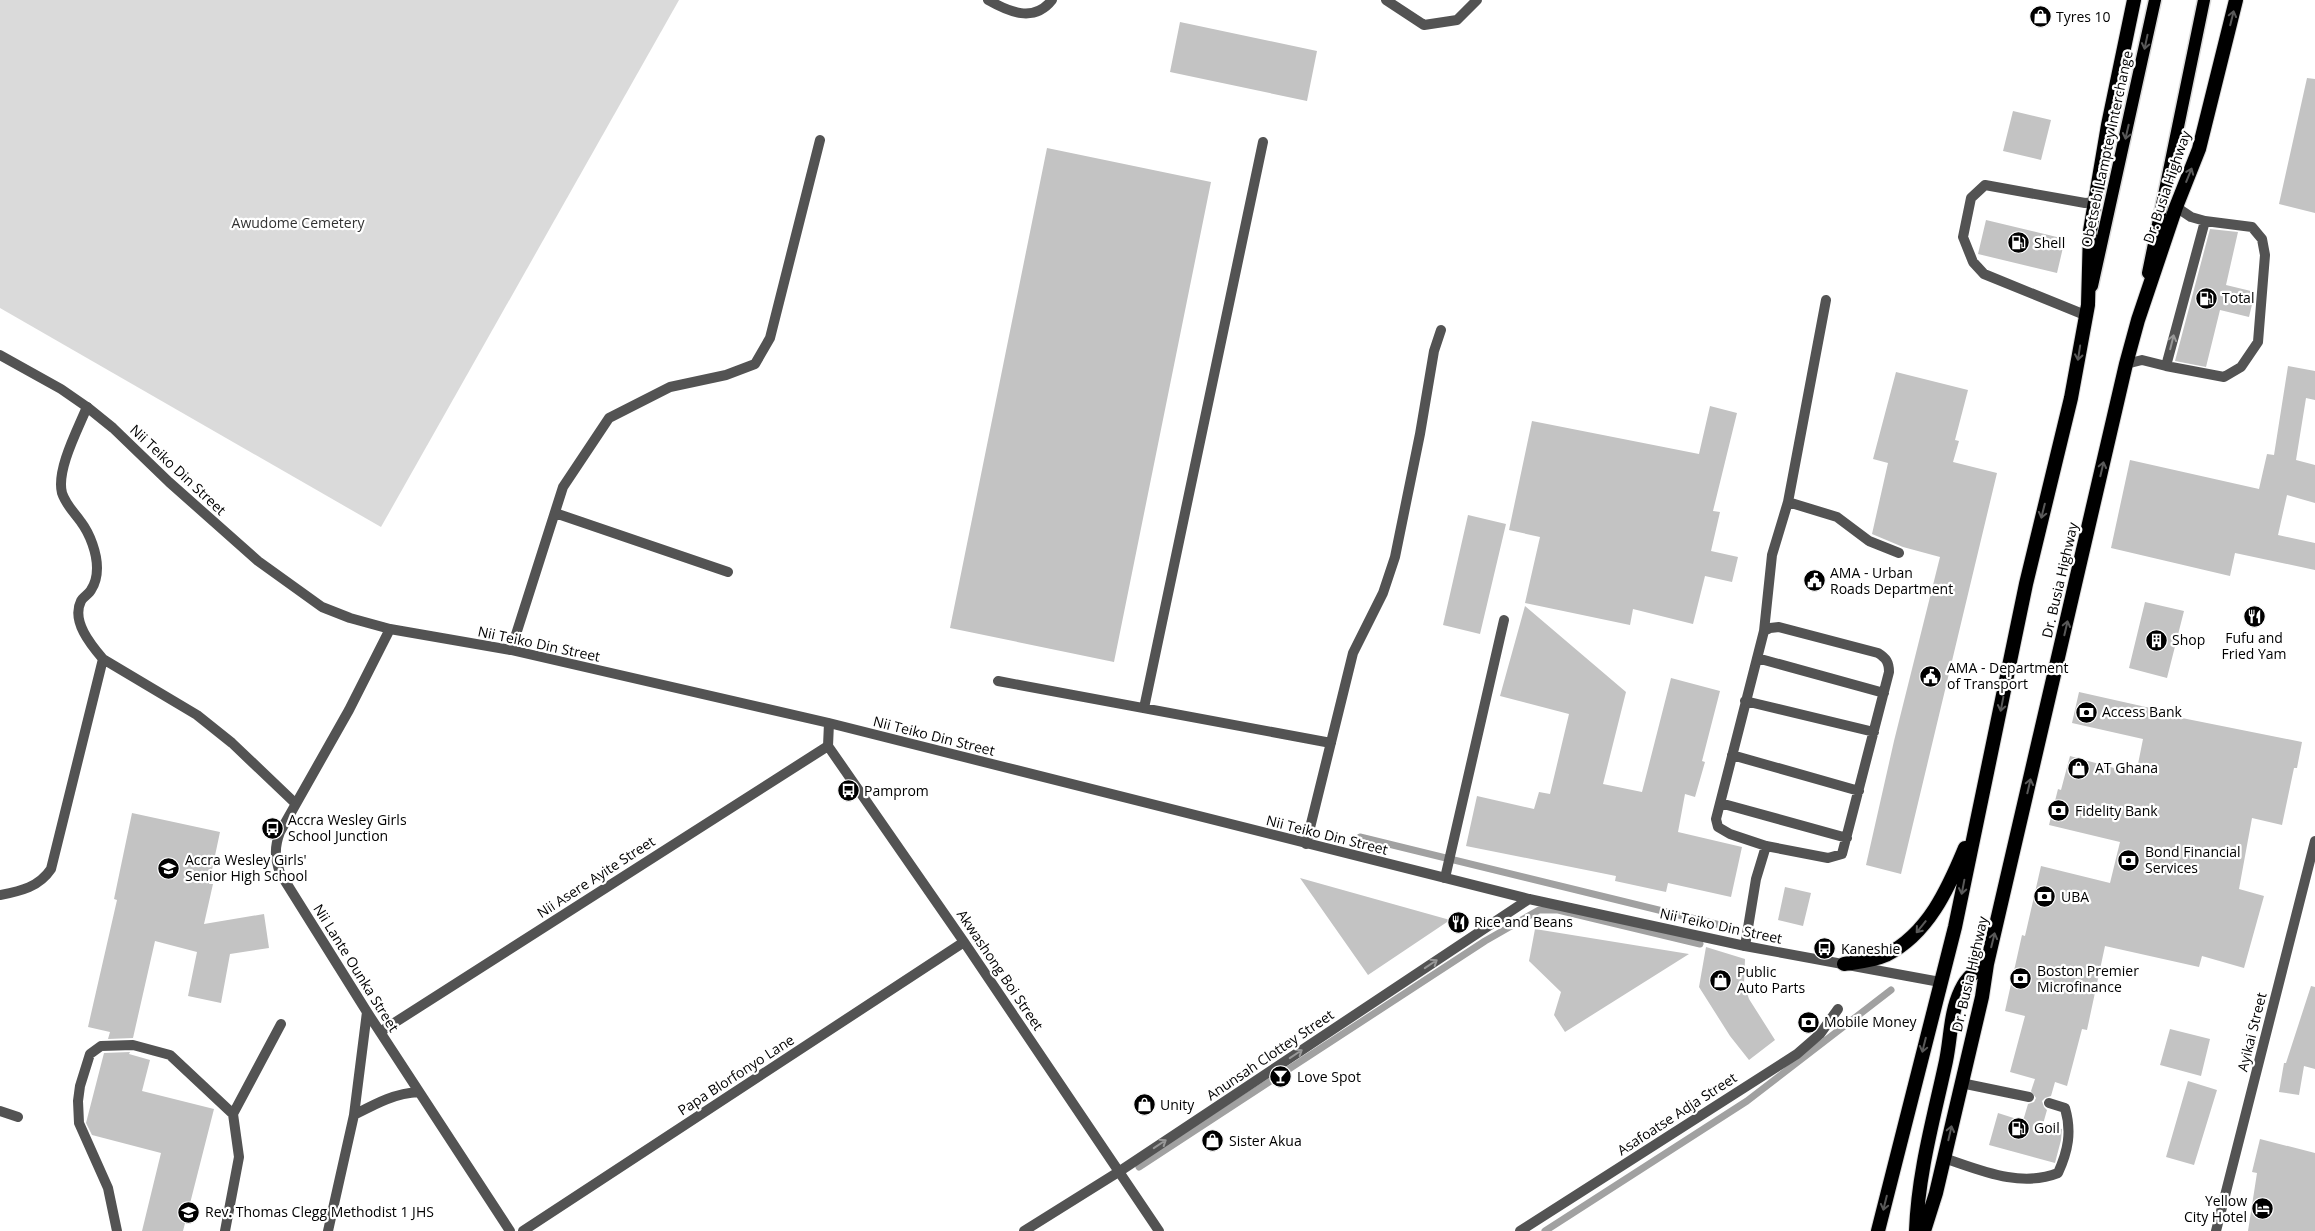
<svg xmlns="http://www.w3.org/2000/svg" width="2315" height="1231" viewBox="0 0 2315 1231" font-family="'Open Sans',sans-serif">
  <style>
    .green { fill: #dadada }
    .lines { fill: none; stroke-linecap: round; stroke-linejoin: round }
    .stream { stroke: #a1a1a1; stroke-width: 7 }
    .building { fill: #c3c3c3 }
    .primary-casing { stroke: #dbdbdb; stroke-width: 15 }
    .trunk-casing { stroke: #dbdbdb; stroke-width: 16 }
    .service { stroke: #535353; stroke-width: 10 }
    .minor { stroke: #535353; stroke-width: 10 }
    .primary { stroke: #000; stroke-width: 12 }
    .trunk { stroke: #000; stroke-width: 14 }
    .oneway { stroke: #595959 }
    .oneway2 { stroke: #989898 }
    .labels { text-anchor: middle; stroke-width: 4.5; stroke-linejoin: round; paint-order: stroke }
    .poi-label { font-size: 14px; fill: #000; stroke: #fff; text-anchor: start }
    .street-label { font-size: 14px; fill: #000; stroke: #fff }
    .park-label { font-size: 14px; fill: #313131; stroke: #fff }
  </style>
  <rect width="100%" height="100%" fill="#fff"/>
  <!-- green -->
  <path class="green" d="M 0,0 L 679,0 L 381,527 L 0,308 Z"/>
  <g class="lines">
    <!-- stream -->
    <path class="stream" d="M 1360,837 L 1720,925
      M 1139,1167 L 1485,941 L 1539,910 L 1558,910 L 1700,944
      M 1545,1231 L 1747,1101 L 1891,990"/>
  </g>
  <!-- building -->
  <path class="building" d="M 1180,22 L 1317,51 L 1307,101 L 1170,72 Z
    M 2307,78 L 2315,79 L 2315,213 L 2279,204 Z
    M 2013,111 L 2051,120 L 2041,160 L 2003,151 Z
    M 1047,148 L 1211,182 L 1114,662 L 950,628 Z
    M 1986,220 L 2065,239 L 2057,273 L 1978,254 Z
    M 2210,229 L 2238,232 L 2226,285 L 2255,292 L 2249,317 L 2220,310 L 2206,367 L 2175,361 Z
    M 2288,366 L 2315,371 L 2315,400 L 2306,398 L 2296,460 L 2315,465 L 2315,503 L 2287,495 L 2278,535 L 2315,543 L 2315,570 L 2235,553 L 2230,576 L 2111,548 L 2130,460 L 2259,489 L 2267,454 L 2274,455 Z
    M 1896,372 L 1968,390 L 1955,440 L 1959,441 L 1953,462 L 1997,473 L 1901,874 L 1866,865 L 1894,741 L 1940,557 L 1903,547 L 1872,534 L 1888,463 L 1873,459 Z
    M 1710,406 L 1737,413 L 1713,511 L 1720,512 L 1711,551 L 1738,557 L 1732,582 L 1705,576 L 1693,624 L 1633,609 L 1630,625 L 1525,603 L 1540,537 L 1509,530 L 1532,421 L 1699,454 Z
    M 1468,515 L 1506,524 L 1480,634 L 1443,625 Z
    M 2145,602 L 2184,611 L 2167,678 L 2129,668 Z
    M 1525,606 L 1626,692 L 1603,784 L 1642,792 L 1671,678 L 1720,691 L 1702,761 L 1705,762 L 1695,797 L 1685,794 L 1678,832 L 1742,847 L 1731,897 L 1668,883 L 1666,892 L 1615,881 L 1616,876 L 1466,846 L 1477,796 L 1534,809 L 1539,792 L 1550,794 L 1569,714 L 1500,696 Z
    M 2079,692 L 2177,714 L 2177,717 L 2302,742 L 2297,768 L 2294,768 L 2282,825 L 2252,818 L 2239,889 L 2264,896 L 2244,968 L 2202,956 L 2199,967 L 2105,946 L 2087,1030 L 2082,1029 L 2067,1086 L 2055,1082 L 2051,1096 L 2045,1098 L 2042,1101 L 2044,1107 L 2047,1110 L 2043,1124 L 2062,1129 L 2061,1140 L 2055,1163 L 1989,1145 L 1998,1113 L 2023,1121 L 2028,1104 L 2034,1102 L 2036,1098 L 2031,1091 L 2035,1079 L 2010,1072 L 2025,1016 L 2005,1011 L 2022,935 L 2025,936 L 2041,866 L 2110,883 L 2120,842 L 2049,825 L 2058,789 L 2061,790 L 2070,756 L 2136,774 L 2143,739 L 2072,723 Z
    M 132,813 L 220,832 L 209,884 L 213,884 L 204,924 L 264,914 L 269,948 L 230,954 L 221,1003 L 188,996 L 197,952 L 155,941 L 133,1038 L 108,1039 L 110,1032 L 88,1027 L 117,900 L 114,899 Z
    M 1300,878 L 1450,920 L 1368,975 Z
    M 1785,887 L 1811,893 L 1803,926 L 1778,920 Z
    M 1535,929 L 1689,954 L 1565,1032 L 1554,1015 L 1561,992 L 1529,961 Z
    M 1706,947 L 1745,959 L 1744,984 L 1749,999 L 1775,1040 L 1749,1060 L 1730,1036 L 1699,987 Z
    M 2311,986 L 2315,987 L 2315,1069 L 2304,1066 L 2299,1095 L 2279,1092 L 2284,1063 L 2286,1063 Z
    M 2170,1029 L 2210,1039 L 2201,1076 L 2160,1065 Z
    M 130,1052 L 129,1054 L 150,1060 L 142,1091 L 214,1109 L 183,1231 L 142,1231 L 161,1153 L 92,1135 L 86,1123 L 104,1053 Z
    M 2188,1081 L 2217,1090 L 2194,1165 L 2166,1157 Z
    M 2260,1139 L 2315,1153 L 2315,1231 L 2248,1231 L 2257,1173 L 2252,1172 Z"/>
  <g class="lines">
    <defs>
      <path id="primary" d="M 2148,273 L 2204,0
        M 2092,286 L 2155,0"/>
      <path id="trunk" d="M 1844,964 C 1858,962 1873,961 1886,955 C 1928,934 1948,889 1965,848
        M 1878,1231 L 1955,927 L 2026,584 L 2071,398 L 2088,305 L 2090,231 L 2108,125 L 2134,0
        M 1916,1231 C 1918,1173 1934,1117 1946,1061 C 1951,1037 1950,1013 1961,990 C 1967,977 1975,971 1987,964
        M 1924,1231 L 1936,1193 L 1982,997 L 1987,964 L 2126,364 L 2138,320 L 2176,207 L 2199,149 L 2236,0"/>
    </defs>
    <!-- primary casing -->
    <use href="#primary" class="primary-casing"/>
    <!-- trunk casing -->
    <use href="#trunk" class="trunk-casing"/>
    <!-- service -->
    <path class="service" d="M 988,0 C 1009,12 1034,23 1052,0
      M 1386,0 L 1424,25 L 1457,20 L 1477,0
      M 2085,315 L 1984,274 L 1973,262 L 1963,237 L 1971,198 L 1985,185 L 2085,203 L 2096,202
      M 2126,364 L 2142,360 L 2166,366 L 2205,221 L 2191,217 L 2176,207
      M 2166,366 L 2224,377 L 2241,367 L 2258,342 L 2265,255 L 2262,239 L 2252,227 L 2205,221
      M 87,407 C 78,429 56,470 62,493 C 66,505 74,512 81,522 C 90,534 97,553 97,568 C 97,575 95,584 91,590 C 89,594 83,597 81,601 C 71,621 91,645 103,659 L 197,715 L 232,743 L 295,803
      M 1788,502 L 1837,517 L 1869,541 L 1899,553
      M 555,513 L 728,572
      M 1764,631 L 1770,628 L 1779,627 L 1878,653 C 1886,658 1889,662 1889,672 L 1842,854 L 1828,858 L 1766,846 L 1730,834 L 1718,827 L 1716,819 L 1764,631 L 1772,555 L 1788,502 L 1826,300
      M 511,650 L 563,487 L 609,418 L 670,387 L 726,375 L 755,364 L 770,338 L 820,140
      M 1757,658 L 1884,693
      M 998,681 L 1331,743
      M 1745,701 L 1874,732
      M 1144,708 L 1263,142
      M 1732,755 L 1859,791
      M 1720,803 L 1847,838
      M 1306,844 L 1353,653 L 1383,593 L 1395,557 L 1420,434 L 1434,351 L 1441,330
      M 1445,878 L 1504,620
      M 0,895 C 21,891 39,887 51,869 L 103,659
      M 1745,946 L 1756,879 L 1766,846
      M 1961,1083 L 2029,1097
      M 0,1111 L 18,1117
      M 1944,1158 C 1980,1170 2020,1188 2058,1173 C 2068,1151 2072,1132 2065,1108 L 2049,1103
      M 117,1231 L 108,1188 L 79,1123 L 78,1101 L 80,1086 L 90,1054 L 101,1046 L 133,1045 L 170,1055 L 233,1114
      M 225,1231 L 239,1157 L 233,1114 L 281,1024"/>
    <!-- minor -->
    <path class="minor" d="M 0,355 L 61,389 L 87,407 L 113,428 L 169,482 L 258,561 L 322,607 L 350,618 L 390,629 L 511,650 L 829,723 L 1529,899 L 1745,946 L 1940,982
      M 390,629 L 349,710 L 280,832 C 274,848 275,858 280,873 L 367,1012 L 510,1231
      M 829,723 L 828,746 L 964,942 L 1159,1231
      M 380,1032 L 828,746
      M 354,1115 C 375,1104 395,1093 419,1092
      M 328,1231 L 354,1115 L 367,1012
      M 523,1231 L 964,942
      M 1024,1231 L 1120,1171 L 1529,899
      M 1520,1231 L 1797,1054 L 1820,1034 L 1838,1009
      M 2216,1231 L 2315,841"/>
    <!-- primary -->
    <use href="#primary" class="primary"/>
    <!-- trunk -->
    <use href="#trunk" class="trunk"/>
  </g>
  <!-- one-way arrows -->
  <defs><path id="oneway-shaft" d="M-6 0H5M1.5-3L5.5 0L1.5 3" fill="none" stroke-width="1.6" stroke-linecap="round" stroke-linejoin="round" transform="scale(1.25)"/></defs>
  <g class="oneway">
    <use href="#oneway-shaft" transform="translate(2232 18) rotate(-76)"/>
    <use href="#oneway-shaft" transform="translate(2146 42) rotate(102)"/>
    <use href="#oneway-shaft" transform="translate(2127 132) rotate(103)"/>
    <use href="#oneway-shaft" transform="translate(2189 175) rotate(-68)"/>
    <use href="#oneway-shaft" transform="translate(2079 353) rotate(99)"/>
    <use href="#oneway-shaft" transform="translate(2102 469) rotate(-77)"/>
    <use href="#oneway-shaft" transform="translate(2043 511) rotate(104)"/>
    <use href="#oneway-shaft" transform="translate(2066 628) rotate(-77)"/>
    <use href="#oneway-shaft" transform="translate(2002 704) rotate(101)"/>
    <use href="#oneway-shaft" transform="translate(2029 786) rotate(-77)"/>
    <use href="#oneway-shaft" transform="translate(1963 887) rotate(101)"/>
    <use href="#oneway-shaft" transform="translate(1921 927) rotate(129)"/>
    <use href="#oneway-shaft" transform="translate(1993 940) rotate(-76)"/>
    <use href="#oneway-shaft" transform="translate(1924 1045) rotate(104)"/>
    <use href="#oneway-shaft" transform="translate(1950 1133) rotate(-77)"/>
    <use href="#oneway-shaft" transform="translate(1885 1203) rotate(104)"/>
  </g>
  <g class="oneway2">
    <use href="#oneway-shaft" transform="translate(2172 342) rotate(-76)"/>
    <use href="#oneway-shaft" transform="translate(1431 964) rotate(-34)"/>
    <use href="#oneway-shaft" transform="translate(1296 1054) rotate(-34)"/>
    <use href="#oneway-shaft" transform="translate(1160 1144) rotate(-34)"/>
  </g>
  <!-- icons -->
  <defs>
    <symbol id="shop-disc" viewBox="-11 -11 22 22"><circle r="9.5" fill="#000" stroke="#fff"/><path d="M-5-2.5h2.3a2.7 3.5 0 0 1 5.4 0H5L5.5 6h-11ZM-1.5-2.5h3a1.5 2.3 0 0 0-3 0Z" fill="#fff"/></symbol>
    <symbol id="fuel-disc" viewBox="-11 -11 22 22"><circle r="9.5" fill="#000" stroke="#fff"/><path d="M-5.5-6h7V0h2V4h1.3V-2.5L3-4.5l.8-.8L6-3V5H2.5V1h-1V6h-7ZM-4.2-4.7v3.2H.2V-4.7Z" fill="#fff"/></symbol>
    <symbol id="civic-disc" viewBox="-11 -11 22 22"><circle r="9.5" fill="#000" stroke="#fff"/><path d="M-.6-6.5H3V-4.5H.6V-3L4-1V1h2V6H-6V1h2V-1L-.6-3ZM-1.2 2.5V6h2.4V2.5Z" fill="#fff"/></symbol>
    <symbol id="restaurant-disc" viewBox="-11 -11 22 22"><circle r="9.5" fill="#000" stroke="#fff"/><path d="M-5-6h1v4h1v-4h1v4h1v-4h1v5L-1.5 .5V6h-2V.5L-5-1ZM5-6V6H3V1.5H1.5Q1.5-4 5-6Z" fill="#fff"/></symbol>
    <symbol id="building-disc" viewBox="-11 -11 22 22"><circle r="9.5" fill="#000" stroke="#fff"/><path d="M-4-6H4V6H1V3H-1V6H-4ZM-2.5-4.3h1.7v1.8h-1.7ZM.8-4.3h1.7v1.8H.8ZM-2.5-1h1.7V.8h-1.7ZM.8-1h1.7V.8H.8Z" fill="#fff"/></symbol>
    <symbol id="bank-disc" viewBox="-11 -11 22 22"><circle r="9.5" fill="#000" stroke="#fff"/><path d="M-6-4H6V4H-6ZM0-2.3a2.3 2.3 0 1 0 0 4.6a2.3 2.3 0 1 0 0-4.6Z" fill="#fff"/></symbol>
    <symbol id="bus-disc" viewBox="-11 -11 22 22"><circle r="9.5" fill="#000" stroke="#fff"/><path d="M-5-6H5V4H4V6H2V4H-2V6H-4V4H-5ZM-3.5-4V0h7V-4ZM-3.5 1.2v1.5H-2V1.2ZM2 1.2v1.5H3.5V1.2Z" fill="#fff"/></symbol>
    <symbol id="school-disc" viewBox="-11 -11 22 22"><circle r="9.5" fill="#000" stroke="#fff"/><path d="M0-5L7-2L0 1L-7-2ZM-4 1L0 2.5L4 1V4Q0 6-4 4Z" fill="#fff"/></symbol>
    <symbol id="bar-disc" viewBox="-11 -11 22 22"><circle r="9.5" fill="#000" stroke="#fff"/><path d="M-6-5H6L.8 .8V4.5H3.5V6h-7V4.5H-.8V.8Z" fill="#fff"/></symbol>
    <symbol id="hotel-disc" viewBox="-11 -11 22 22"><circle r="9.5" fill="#000" stroke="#fff"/><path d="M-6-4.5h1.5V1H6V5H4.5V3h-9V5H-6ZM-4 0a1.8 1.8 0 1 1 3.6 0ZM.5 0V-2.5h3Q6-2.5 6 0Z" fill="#fff"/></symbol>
  </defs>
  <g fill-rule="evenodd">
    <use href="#shop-disc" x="2028" y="4" width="25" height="25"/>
    <use href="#fuel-disc" x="2006" y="230" width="25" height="25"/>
    <use href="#fuel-disc" x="2194" y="286" width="25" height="25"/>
    <use href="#civic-disc" x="1802" y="568" width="25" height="25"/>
    <use href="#restaurant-disc" x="2242" y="604" width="25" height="25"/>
    <use href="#building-disc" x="2144" y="628" width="25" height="25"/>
    <use href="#civic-disc" x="1918" y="664" width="25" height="25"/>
    <use href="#bank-disc" x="2074" y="700" width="25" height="25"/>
    <use href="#shop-disc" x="2066" y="756" width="25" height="25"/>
    <use href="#bus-disc" x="836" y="778" width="25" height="25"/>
    <use href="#bank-disc" x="2046" y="798" width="25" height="25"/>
    <use href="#bus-disc" x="260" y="816" width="25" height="25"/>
    <use href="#bank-disc" x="2116" y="848" width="25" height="25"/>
    <use href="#school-disc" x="156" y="856" width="25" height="25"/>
    <use href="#bank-disc" x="2032" y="884" width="25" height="25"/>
    <use href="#restaurant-disc" x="1446" y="910" width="25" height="25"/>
    <use href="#bus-disc" x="1812" y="936" width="25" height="25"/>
    <use href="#bank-disc" x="2008" y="966" width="25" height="25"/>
    <use href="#shop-disc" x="1708" y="968" width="25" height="25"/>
    <use href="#bank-disc" x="1796" y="1010" width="25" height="25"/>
    <use href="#bar-disc" x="1268" y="1064" width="25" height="25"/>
    <use href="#shop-disc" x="1132" y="1092" width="25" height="25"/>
    <use href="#fuel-disc" x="2006" y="1116" width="25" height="25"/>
    <use href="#shop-disc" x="1200" y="1128" width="25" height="25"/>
    <use href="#hotel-disc" x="2250" y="1196" width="25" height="25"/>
    <use href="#school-disc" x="176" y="1200" width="25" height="25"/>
  </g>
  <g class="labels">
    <!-- poi labels -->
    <g class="poi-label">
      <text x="2056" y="22">Tyres 10</text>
      <text x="2034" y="248">Shell</text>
      <text x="2222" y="303">Total</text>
      <text x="1830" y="578">AMA - Urban<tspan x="1830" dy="16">Roads Department</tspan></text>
      <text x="2254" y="643" text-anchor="middle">Fufu and<tspan x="2254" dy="16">Fried Yam</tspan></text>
      <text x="2172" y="645">Shop</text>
      <text x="1947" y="673">AMA - Department<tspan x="1947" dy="16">of Transport</tspan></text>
      <text x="2102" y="717">Access Bank</text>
      <text x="2095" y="773">AT Ghana</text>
      <text x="864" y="796">Pamprom</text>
      <text x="2075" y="816">Fidelity Bank</text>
      <text x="288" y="825">Accra Wesley Girls<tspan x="288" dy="16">School Junction</tspan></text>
      <text x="2145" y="857">Bond Financial<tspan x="2145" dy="16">Services</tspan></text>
      <text x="185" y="865">Accra Wesley Girls'<tspan x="185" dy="16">Senior High School</tspan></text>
      <text x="2061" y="902">UBA</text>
      <text x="1474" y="927">Rice and Beans</text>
      <text x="1841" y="954">Kaneshie</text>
      <text x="2037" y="976">Boston Premier<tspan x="2037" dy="16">Microfinance</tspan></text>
      <text x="1737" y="977">Public<tspan x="1737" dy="16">Auto Parts</tspan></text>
      <text x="1824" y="1027">Mobile Money</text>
      <text x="1297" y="1082">Love Spot</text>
      <text x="1160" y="1110">Unity</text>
      <text x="2034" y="1133">Goil</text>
      <text x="1229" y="1146">Sister Akua</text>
      <text x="2247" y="1206" text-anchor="end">Yellow<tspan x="2247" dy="16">City Hotel</tspan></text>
      <text x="205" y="1217">Rev. Thomas Clegg Methodist 1 JHS</text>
    </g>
    <!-- street labels -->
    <g class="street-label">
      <text transform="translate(2107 149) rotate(-78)" y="5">Obetsebi Lamptey Interchange</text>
      <text transform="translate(2167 187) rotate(-71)" y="5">Dr. Busia Highway</text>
      <text transform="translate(178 470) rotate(43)" y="5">Nii Teiko Din Street</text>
      <text transform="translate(2060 580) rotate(-77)" y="5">Dr. Busia Highway</text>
      <text transform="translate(539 644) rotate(12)" y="5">Nii Teiko Din Street</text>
      <text transform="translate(934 736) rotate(14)" y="5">Nii Teiko Din Street</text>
      <text transform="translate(1327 835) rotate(14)" y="5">Nii Teiko Din Street</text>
      <text transform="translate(596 877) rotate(-33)" y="5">Nii Asere Ayite Street</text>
      <text transform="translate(1721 926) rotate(12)" y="5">Nii Teiko Din Street</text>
      <text transform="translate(356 968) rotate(58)" y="5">Nii Lante Ounka Street</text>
      <text transform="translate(1000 970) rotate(56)" y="5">Akwashong Boi Street</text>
      <text transform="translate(1970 974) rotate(-77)" y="5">Dr. Busia Highway</text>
      <text transform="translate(2252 1032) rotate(-76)" y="5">Ayikai Street</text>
      <text transform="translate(1270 1055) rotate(-34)" y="5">Anunsah Clottey Street</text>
      <text transform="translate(736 1075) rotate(-33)" y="5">Papa Blorfonyo Lane</text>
      <text transform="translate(1677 1114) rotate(-33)" y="5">Asafoatse Adja Street</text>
    </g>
    <!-- park labels -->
    <g class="park-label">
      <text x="298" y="228">Awudome Cemetery</text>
    </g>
  </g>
</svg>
